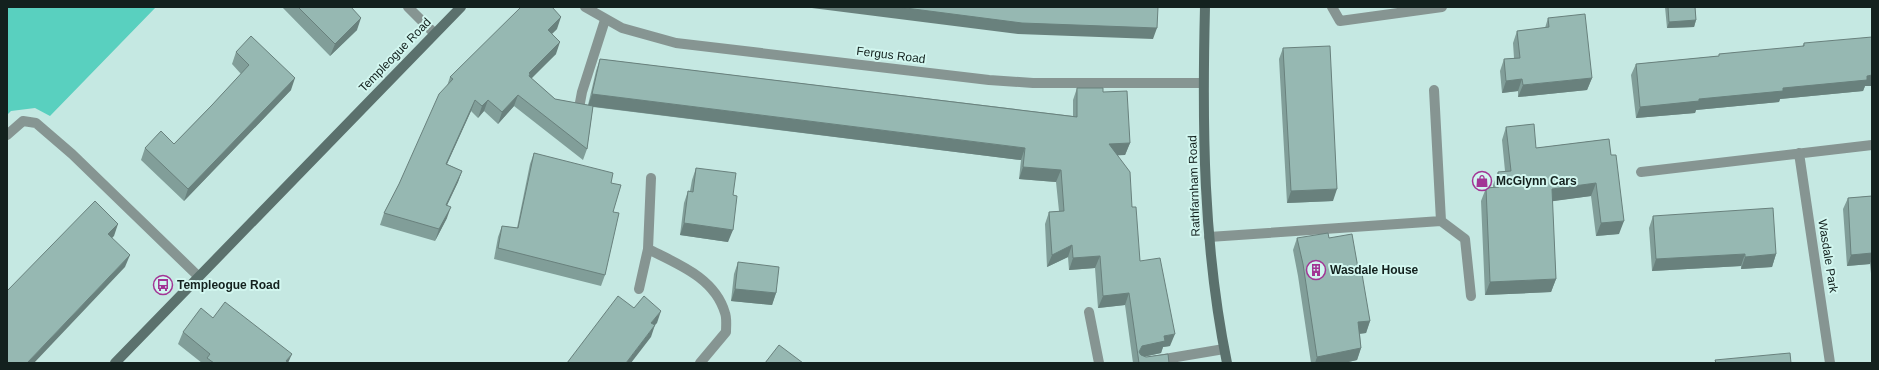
<svg xmlns="http://www.w3.org/2000/svg" width="1879" height="370" viewBox="0 0 1879 370" font-family="Arial,sans-serif">
  <style>
    .green { fill: #59d0bf }
    .lines { fill: none; stroke-linecap: round; stroke-linejoin: round }
    .lane { stroke: #869592; stroke-width: 10 }
    .street { stroke: #869592; stroke-width: 10 }
    .secondary { stroke: #5b716d; stroke-width: 10 }
    .wall { fill: #819e99 }
    .shaded-wall { fill: #69817d }
    .building { fill: #96b8b2; stroke: #69817d }
    .labels { text-anchor: middle; stroke-width: 4; stroke-linejoin: round; paint-order: stroke }
    .street-label { font-size: 12px; fill: #13211e; stroke: #d2f6ef }
    .poi-label { font-size: 12px; font-weight: bold; fill: #13211e; stroke: #d2f6ef; text-anchor: start }
  </style>
  <rect width="100%" height="100%" fill="#c5e8e2"/>
  <!-- green -->
  <path class="green" d="M 7,7 L 156,7 L 50,116 L 35,108 L 11,111 L 7,115 Z"/>
  <g class="lines">
    <!-- lane -->
    <path class="lane" d="M 1332,7 L 1340,21 L 1442,7
      M 579,108 L 582,92 L 605,20
      M 7,135 L 23,121 L 36,123 L 72,154 L 198,276
      M 1441,221 L 1465,239 L 1471,296
      M 1209,237 L 1441,221 L 1434,90
      M 1089,312 L 1099,363
      M 1141,363 L 1224,349"/>
    <!-- street -->
    <path class="street" d="M 408,7 L 434,33
      M 585,7 L 622,28 L 676,43 L 989,80 L 1033,83 L 1203,83
      M 1799,153 L 1830,363
      M 1641,172 L 1872,145
      M 648,249 C 678,264 715,278 725,313 C 727,318 726,326 726,332 L 700,363
      M 639,289 L 648,249 L 651,178"/>
    <!-- secondary -->
    <path class="secondary" d="M 1205,7 C 1202,126 1203,246 1227,363
      M 115,363 L 461,7"/>
  </g>
  <!-- wall -->
  <path class="wall" d="M 282,7 L 351,7 L 357,30 L 330,56 Z
    M 1665,7 L 1695,7 L 1696,20 L 1694,27 L 1667,28 Z
    M 1548,18 L 1592,78 L 1587,90 L 1518,97 L 1518,91 L 1502,93 L 1500,71 L 1504,59 L 1514,58 L 1513,43 L 1517,31 L 1545,28 Z
    M 557,29 L 552,34 L 556,54 L 531,78 L 555,99 L 588,105 L 596,71 L 600,59 L 1073,116 L 1073,100 L 1077,88 L 1103,92 L 1130,143 L 1125,155 L 1117,155 L 1132,207 L 1140,261 L 1170,346 L 1163,347 L 1161,353 L 1143,357 L 1169,363 L 1133,363 L 1125,305 L 1098,308 L 1095,268 L 1069,270 L 1068,257 L 1047,267 L 1045,224 L 1049,212 L 1059,211 L 1056,182 L 1019,179 L 1021,160 L 593,107 L 587,149 L 583,160 L 514,106 L 498,124 L 484,111 L 478,118 L 471,111 L 447,164 L 462,171 L 458,182 L 447,205 L 447,218 L 435,241 L 380,225 L 384,213 L 399,184 L 447,86 L 450,77 Z
    M 1804,43 L 1865,86 L 1863,91 L 1780,99 L 1779,102 L 1696,110 L 1695,113 L 1636,118 L 1631,75 L 1636,64 L 1719,56 L 1719,54 L 1802,47 Z
    M 1283,48 L 1333,201 L 1287,203 L 1279,59 Z
    M 236,52 L 291,90 L 184,201 L 141,160 L 145,148 L 174,144 L 212,105 L 241,74 L 232,64 Z
    M 1506,127 L 1536,148 L 1609,139 L 1619,234 L 1596,236 L 1591,196 L 1552,201 L 1556,279 L 1551,292 L 1485,295 L 1481,201 L 1486,188 L 1493,187 L 1493,185 L 1498,172 L 1505,171 L 1502,140 Z
    M 534,153 L 611,183 L 613,212 L 605,275 L 601,286 L 494,259 L 498,237 L 502,226 L 517,228 L 530,164 Z
    M 696,168 L 733,195 L 728,242 L 680,235 L 684,203 L 688,191 L 690,191 L 692,180 Z
    M 1872,196 L 1872,283 L 1870,264 L 1847,266 L 1843,209 L 1848,198 Z
    M 1653,216 L 1776,254 L 1772,267 L 1741,269 L 1741,266 L 1652,271 L 1649,228 Z
    M 1297,238 L 1329,238 L 1358,268 L 1370,321 L 1366,333 L 1360,334 L 1361,348 L 1357,360 L 1344,363 L 1311,363 L 1298,276 L 1293,250 Z
    M 738,262 L 776,293 L 772,305 L 731,301 L 734,274 Z
    M 213,318 L 288,363 L 289,363 L 202,363 L 178,344 L 183,332 Z"/>
  <!-- shaded-wall -->
  <path class="shaded-wall" d="M 804,7 L 898,7 L 1157,28 L 1153,39 L 1018,34 Z
    M 561,17 L 557,29 L 544,41 L 548,30 Z
    M 361,18 L 357,30 L 330,56 L 335,44 Z
    M 1696,20 L 1694,27 L 1667,28 L 1669,22 Z
    M 560,42 L 556,54 L 528,82 L 529,73 Z
    M 1872,75 L 1872,86 L 1865,86 L 1863,91 L 1780,99 L 1779,102 L 1696,110 L 1695,113 L 1636,118 L 1640,107 L 1783,88 Z
    M 295,78 L 291,90 L 184,201 L 188,189 Z
    M 1592,78 L 1587,90 L 1518,97 L 1523,85 Z
    M 1522,79 L 1518,91 L 1502,93 L 1506,81 Z
    M 592,94 L 1025,148 L 1021,160 L 588,106 Z
    M 518,95 L 514,106 L 498,124 L 502,112 Z
    M 475,100 L 471,111 L 442,175 L 446,164 Z
    M 488,100 L 484,111 L 478,118 L 482,106 Z
    M 1130,143 L 1125,155 L 1105,156 L 1109,144 Z
    M 1023,167 L 1061,170 L 1056,182 L 1019,179 Z
    M 462,171 L 458,182 L 442,216 L 446,205 Z
    M 1596,183 L 1591,196 L 1547,202 L 1552,189 Z
    M 1337,189 L 1333,201 L 1287,203 L 1291,191 Z
    M 451,207 L 447,218 L 435,241 L 439,229 Z
    M 1624,221 L 1619,234 L 1596,236 L 1601,223 Z
    M 684,223 L 733,230 L 728,242 L 680,235 Z
    M 118,224 L 114,236 L 104,246 L 108,234 Z
    M 1072,245 L 1068,257 L 1047,267 L 1052,255 Z
    M 1872,253 L 1872,259 L 1870,264 L 1847,266 L 1851,255 Z
    M 1745,254 L 1741,266 L 1652,271 L 1656,259 Z
    M 1776,254 L 1772,267 L 1741,269 L 1745,257 Z
    M 130,255 L 125,267 L 34,363 L 27,363 Z
    M 1100,256 L 1095,268 L 1069,270 L 1073,258 Z
    M 1556,279 L 1551,292 L 1485,295 L 1490,282 Z
    M 735,289 L 776,293 L 772,305 L 731,301 Z
    M 1129,293 L 1125,305 L 1098,308 L 1103,296 Z
    M 661,311 L 657,323 L 647,334 L 651,323 Z
    M 1370,321 L 1366,333 L 1354,334 L 1358,322 Z
    M 655,325 L 651,337 L 631,363 L 626,363 Z
    M 1175,334 L 1170,346 L 1163,347 L 1161,353 L 1138,358 L 1138,355 L 1142,346 L 1164,336 Z
    M 1361,348 L 1357,360 L 1344,363 L 1315,363 L 1317,357 Z
    M 292,354 L 288,363 L 286,361 Z"/>
  <!-- building -->
  <path class="building" d="M 298,7 L 351,7 L 361,18 L 335,44 Z
    M 521,7 L 552,7 L 561,17 L 548,30 L 560,42 L 529,73 L 530,74 L 529,76 L 555,99 L 593,106 L 587,149 L 518,95 L 502,112 L 488,100 L 482,106 L 475,100 L 446,164 L 462,171 L 446,205 L 451,207 L 439,229 L 384,213 L 399,184 L 439,94 L 453,79 L 450,77 Z
    M 898,7 L 1158,7 L 1157,28 L 1022,23 Z
    M 1668,7 L 1695,7 L 1696,20 L 1669,22 Z
    M 1585,14 L 1592,78 L 1523,85 L 1522,79 L 1506,81 L 1504,59 L 1520,58 L 1517,31 L 1549,27 L 1548,18 Z
    M 251,36 L 295,78 L 188,189 L 145,148 L 161,131 L 174,144 L 212,105 L 249,65 L 236,52 Z
    M 1872,37 L 1872,75 L 1867,76 L 1867,80 L 1783,88 L 1783,91 L 1699,99 L 1699,101 L 1640,107 L 1636,64 L 1719,56 L 1719,54 L 1750,51 L 1804,46 L 1804,43 Z
    M 1330,46 L 1337,189 L 1291,191 L 1283,48 Z
    M 600,59 L 1077,117 L 1077,88 L 1103,88 L 1103,92 L 1127,91 L 1130,143 L 1109,144 L 1130,172 L 1132,207 L 1136,207 L 1140,261 L 1160,258 L 1175,334 L 1164,336 L 1165,341 L 1142,346 L 1139,352 L 1141,355 L 1146,357 L 1168,354 L 1169,363 L 1139,363 L 1129,293 L 1103,296 L 1100,256 L 1073,258 L 1072,245 L 1052,255 L 1049,212 L 1064,211 L 1061,170 L 1023,167 L 1025,148 L 592,94 Z
    M 1534,124 L 1536,148 L 1609,139 L 1611,155 L 1616,155 L 1624,221 L 1601,223 L 1596,183 L 1552,189 L 1556,279 L 1490,282 L 1486,188 L 1499,187 L 1498,172 L 1511,171 L 1506,127 Z
    M 534,153 L 613,173 L 611,183 L 621,185 L 613,212 L 619,213 L 605,275 L 498,248 L 502,226 L 518,228 Z
    M 696,168 L 736,173 L 733,195 L 737,196 L 733,230 L 684,223 L 688,191 L 693,192 Z
    M 1872,196 L 1872,253 L 1851,255 L 1848,198 Z
    M 95,201 L 118,224 L 108,234 L 130,255 L 27,363 L 7,363 L 7,291 Z
    M 1773,208 L 1776,254 L 1745,257 L 1745,254 L 1656,259 L 1653,216 Z
    M 1328,233 L 1329,238 L 1352,234 L 1358,268 L 1361,268 L 1370,321 L 1358,322 L 1361,348 L 1317,357 L 1303,264 L 1297,238 Z
    M 738,262 L 779,267 L 776,293 L 735,289 Z
    M 618,296 L 634,308 L 644,296 L 661,311 L 651,323 L 655,325 L 626,363 L 567,363 Z
    M 225,302 L 292,354 L 286,361 L 289,363 L 214,363 L 207,358 L 210,354 L 183,332 L 201,308 L 213,318 Z
    M 779,345 L 803,363 L 765,363 Z
    M 1790,353 L 1791,363 L 1716,363 L 1715,360 Z"/>
  <!-- icons -->
  <defs>
    <symbol id="shop-ring" viewBox="-11 -11 22 22"><circle r="9.5" fill="#d2f6ef" stroke="#a23595" stroke-width="1.5"/><path d="M-5-2.5h2.3a2.7 3.5 0 0 1 5.4 0H5L5.5 6h-11ZM-1.5-2.5h3a1.5 2.3 0 0 0-3 0Z" fill="#a23595"/></symbol>
    <symbol id="building-ring" viewBox="-11 -11 22 22"><circle r="9.5" fill="#d2f6ef" stroke="#a23595" stroke-width="1.5"/><path d="M-4-6H4V6H1V3H-1V6H-4ZM-2.5-4.3h1.7v1.8h-1.7ZM.8-4.3h1.7v1.8H.8ZM-2.5-1h1.7V.8h-1.7ZM.8-1h1.7V.8H.8Z" fill="#a23595"/></symbol>
    <symbol id="bus-ring" viewBox="-11 -11 22 22"><circle r="9.5" fill="#d2f6ef" stroke="#a23595" stroke-width="1.5"/><path d="M-5-6H5V4H4V6H2V4H-2V6H-4V4H-5ZM-3.5-4V0h7V-4ZM-3.5 1.2v1.5H-2V1.2ZM2 1.2v1.5H3.5V1.2Z" fill="#a23595"/></symbol>
  </defs>
  <g fill-rule="evenodd">
    <use href="#shop-ring" x="1471" y="170" width="22" height="22"/>
    <use href="#building-ring" x="1305" y="259" width="22" height="22"/>
    <use href="#bus-ring" x="152" y="274" width="22" height="22"/>
  </g>
  <g class="labels">
    <!-- street labels -->
    <g class="street-label">
      <text transform="translate(395 55) rotate(-46)" y="4">Templeogue Road</text>
      <text transform="translate(891 55) rotate(7)" y="4">Fergus Road</text>
      <text transform="translate(1194 186) rotate(-92)" y="4">Rathfarnham Road</text>
      <text transform="translate(1828 256) rotate(81)" y="4">Wasdale Park</text>
    </g>
    <!-- poi labels -->
    <g class="poi-label">
      <text x="1496" y="185">McGlynn Cars</text>
      <text x="1330" y="274">Wasdale House</text>
      <text x="177" y="289">Templeogue Road</text>
    </g>
  </g>
  <!-- border -->
  <rect width="1879" height="370" fill="none" stroke="#13211e" stroke-width="16"/>
</svg>
